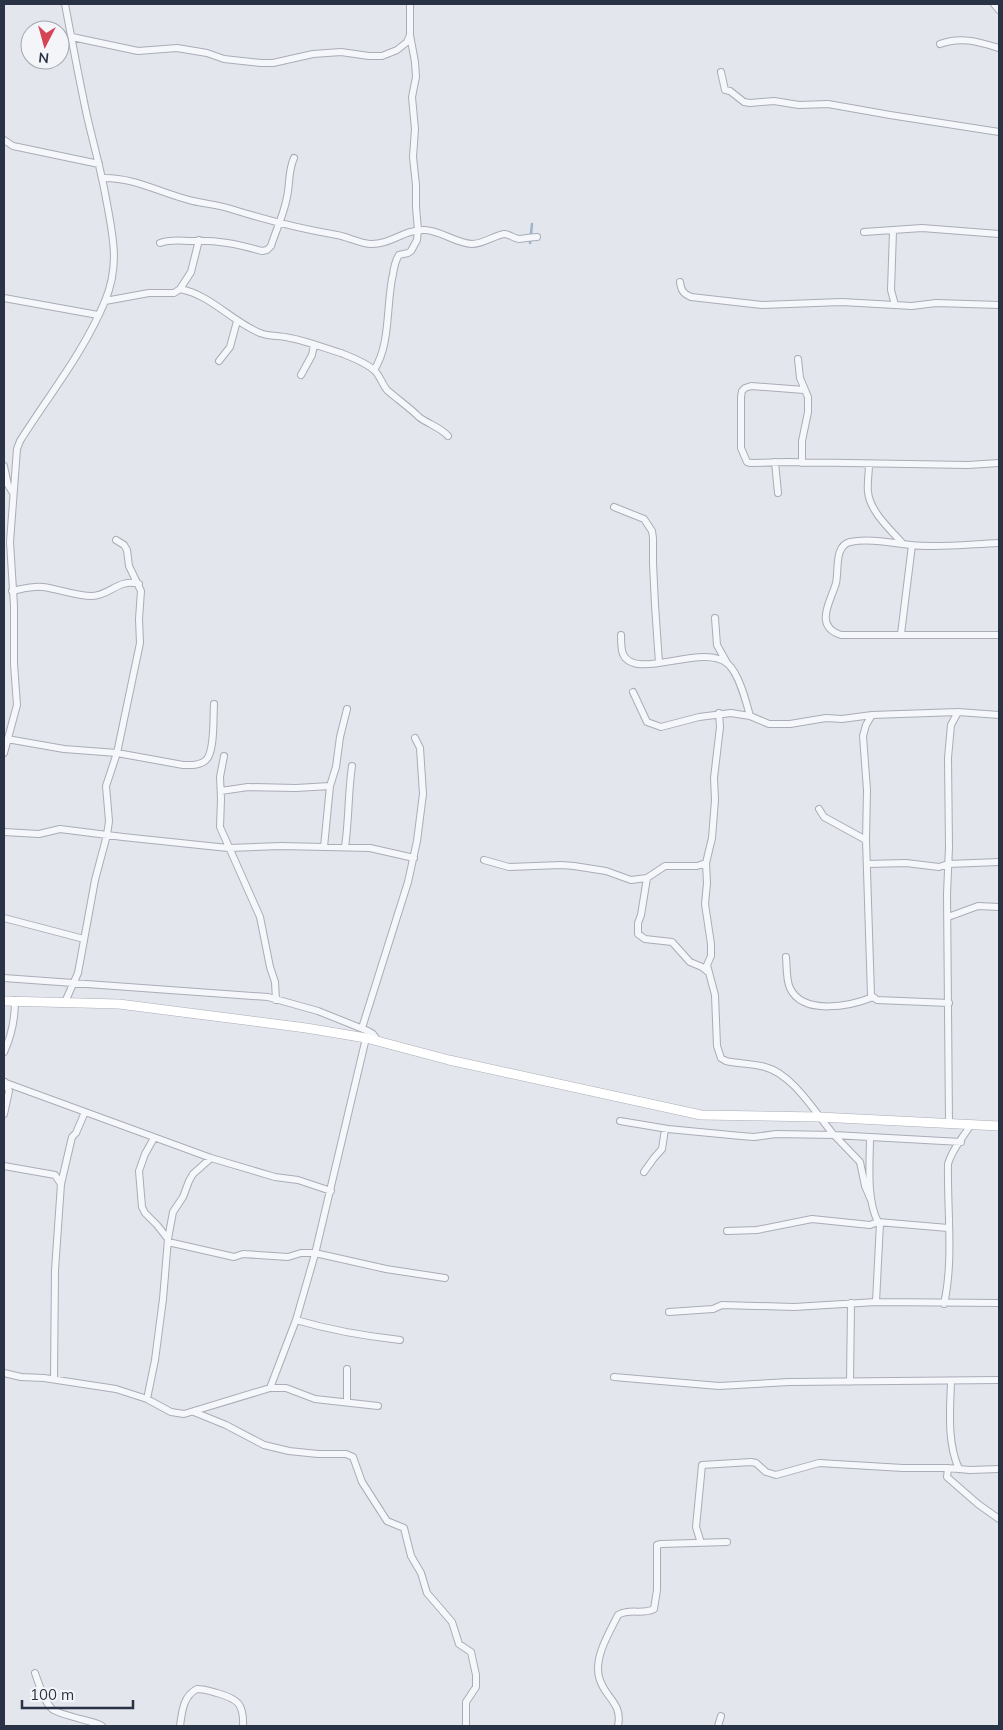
<svg xmlns="http://www.w3.org/2000/svg" width="1003" height="1730" viewBox="0 0 1003 1730" font-family="Mulish,sans-serif">
  <style>
    .lines { fill: none; stroke-linecap: round; stroke-linejoin: round }
    .stream { stroke: #9db3cd; stroke-width: 2.5 }
    .minor-casing { stroke: #a8adb7; stroke-width: 8 }
    .secondary-casing { stroke: #a8adb7; stroke-width: 10 }
    .minor { stroke: #f6f7fa; stroke-width: 6 }
    .secondary { stroke: #fff; stroke-width: 9 }
  </style>
  <rect width="100%" height="100%" fill="#e3e6ec"/>
  <g class="lines">
    <!-- stream -->
    <path class="stream" d="M 530,243 L 532,224"/>
    <defs>
      <path id="minor" d="M 994,4 L 999,10
        M 72,37 L 138,51 L 177,48 L 207,53 L 224,59 L 261,63 L 273,63 L 313,54 L 341,52 L 369,56 L 382,56 L 397,50 L 407,42 L 410,35 L 410,4
        M 940,44 C 961,36 979,42 999,48
        M 721,72 L 725,90 L 730,91 L 744,102 L 750,103 L 774,101 L 799,105 L 828,104 L 890,115 L 999,132
        M 4,140 L 13,146 L 99,164
        M 102,178 C 135,177 162,194 193,201 C 206,204 219,205 231,209 C 266,220 301,229 337,235 C 348,237 359,243 370,244 C 390,245 405,229 425,230 C 442,231 455,243 472,244 C 483,244 493,236 504,234 C 510,234 514,239 520,239 C 526,238 531,237 537,237
        M 893,231 L 891,290 L 895,305
        M 864,232 L 922,228 L 999,234
        M 160,243 C 171,239 181,241 192,241 C 218,240 237,244 262,251 L 267,250 L 271,246 C 276,230 284,214 287,197 C 290,184 288,171 294,158
        M 680,282 C 681,291 684,294 691,297 L 762,305 L 842,302 L 912,306 L 936,303 L 999,305
        M 180,289 C 211,295 231,321 260,333 C 270,337 279,335 290,338 C 307,341 324,348 341,353 C 351,357 367,363 375,371 C 380,376 382,384 387,390 C 397,399 409,407 419,417 C 428,424 440,427 448,436
        M 4,298 L 98,315
        M 105,301 L 149,293 L 174,293 L 180,289 L 191,272 L 199,240
        M 798,359 L 800,378 L 808,397 L 808,412 L 802,441 L 802,463
        M 219,361 L 230,347 L 237,321
        M 374,370 C 391,345 386,303 393,274 C 394,267 395,261 399,255 L 408,253 L 411,251 L 417,240 L 418,230 L 416,207 L 416,185 L 413,157 L 415,129 L 412,97 L 416,77 L 415,62 L 410,35
        M 301,375 L 312,355 L 314,345
        M 804,390 L 751,386 L 745,388 L 742,391 L 741,397 L 741,448 L 747,462 L 751,463 L 787,462 L 968,465 L 999,463
        M 775,462 L 778,493
        M 869,464 C 869,473 867,483 868,492 C 870,512 891,530 903,544
        M 4,466 L 8,485 L 13,493
        M 614,507 L 644,519 L 652,531 L 653,538 L 653,563 L 655,605 L 659,663
        M 999,543 C 971,544 938,548 911,545 C 891,543 869,538 850,542 C 834,546 839,570 836,583 C 831,601 813,626 841,635 L 999,635
        M 12,591 C 22,589 32,586 43,587 C 59,589 75,596 92,596 C 110,596 118,578 139,584
        M 715,618 L 717,645 L 727,663
        M 901,634 L 912,545
        M 621,635 C 621,641 621,649 623,654 C 635,682 703,642 728,664 C 739,674 746,701 750,716
        M 633,692 L 647,722 L 661,727 L 699,717 L 731,713 L 750,716 L 769,724 L 790,724 L 826,718 L 842,719 L 872,715 L 958,712 L 999,715
        M 719,713 L 720,727 L 714,778 L 715,800 L 712,838 L 706,863 L 707,883 L 705,904 L 711,944 L 711,956 L 707,965 L 715,995 L 717,1046 L 721,1058 L 726,1061 C 738,1064 752,1063 765,1067 C 793,1074 816,1114 834,1135 L 961,1142
        M 872,715 L 866,725 L 863,736 L 867,790 L 866,840 L 871,995 L 877,1000 L 949,1003
        M 7,739 L 64,749 L 117,753 L 183,765 C 190,765 200,766 206,760 C 215,752 213,717 214,704
        M 4,753 L 17,705 L 14,664 L 14,606 L 10,542 L 17,449 L 20,441 C 49,395 84,352 105,301 C 121,263 112,232 105,193 C 100,167 93,142 87,116 C 79,79 72,41 65,4
        M 224,756 L 220,777 L 221,799 L 220,827 L 260,917 L 270,967 L 275,982 L 276,1000
        M 221,791 L 248,787 L 296,788 L 330,786
        M 819,809 L 824,817 L 866,840
        M 4,832 L 39,834 L 60,829 L 123,837 L 228,848 L 281,846 L 370,848 L 414,858
        M 324,847 L 330,786 L 336,767 L 340,737 L 347,709
        M 345,847 C 349,820 348,793 352,766
        M 484,860 L 509,867 L 561,865 L 574,866 L 606,871 L 631,880 L 647,878 L 665,866 L 697,866 L 706,863
        M 867,864 L 906,863 L 939,867 L 948,864 L 999,862
        M 647,878 L 641,915 L 638,923 L 638,934 L 645,939 L 672,942 L 690,962 L 702,967 L 708,972
        M 948,917 L 978,906 L 999,907
        M 4,918 L 84,939
        M 786,957 C 787,967 786,980 790,988 C 803,1016 851,1006 873,997
        M 4,978 L 268,997 L 318,1011 L 368,1031 L 373,1034 L 378,1041
        M 65,1002 L 78,973 L 95,880 L 107,835 L 109,821 L 106,786 L 117,753 L 140,643 L 139,619 L 141,591 L 129,566 L 127,550 L 124,545 L 116,540
        M 362,1028 L 408,882 L 417,841 L 423,794 L 420,748 L 415,738
        M 4,1052 C 12,1035 15,1019 15,1000
        M 6,1083 L 211,1158 L 275,1177 L 298,1180 L 331,1191
        M 4,1114 L 9,1091 L 5,1082
        M 620,1121 L 668,1129 L 741,1136 L 754,1137 L 776,1134 L 834,1135 L 860,1162 L 865,1186 L 871,1200
        M 949,1124 L 947,894 L 949,847 L 948,758 L 951,725 L 958,712
        M 870,1137 C 870,1163 866,1199 878,1222 L 948,1228
        M 154,1138 L 145,1154 L 139,1171 L 142,1207 L 145,1213 L 157,1225 L 168,1239
        M 4,1166 L 55,1175 L 61,1184
        M 644,1172 L 654,1158 L 662,1149 L 665,1129
        M 727,1231 L 757,1230 L 812,1219 L 870,1225 L 878,1222
        M 168,1242 L 234,1257 L 243,1254 L 288,1257 L 301,1253 L 315,1253 L 386,1269 L 445,1278
        M 876,1302 L 880,1223
        M 944,1304 C 954,1259 947,1210 948,1164 C 952,1149 962,1139 970,1126
        M 669,1312 L 713,1309 L 722,1305 L 794,1307 L 876,1302 L 999,1303
        M 296,1320 C 330,1330 364,1336 400,1340
        M 347,1369 L 347,1402
        M 4,1373 L 21,1377 L 44,1378 L 116,1389 L 147,1399 L 171,1412 L 184,1414 L 270,1388 L 286,1388 L 315,1399 L 378,1406
        M 614,1377 L 719,1386 L 789,1382 L 999,1380
        M 54,1379 L 55,1270 L 61,1184 L 72,1137 L 76,1133 L 85,1112
        M 850,1382 L 851,1303
        M 951,1382 C 950,1410 947,1443 959,1469
        M 270,1388 L 296,1320 L 315,1254 L 366,1038
        M 147,1399 L 155,1360 L 163,1299 L 168,1239 L 173,1212 L 183,1197 L 189,1181 L 193,1174 L 211,1158
        M 194,1412 L 226,1425 L 264,1445 L 289,1451 L 318,1454 L 346,1454 L 353,1457 L 362,1482 L 387,1521 L 404,1528 L 411,1556 L 421,1573 L 427,1593 L 452,1622 L 459,1644 L 471,1652 L 476,1675 L 476,1687 L 466,1702 L 466,1726
        M 948,1468 L 947,1477 L 978,1504 L 999,1519
        M 701,1543 L 696,1527 L 702,1465 L 751,1462 L 756,1463 L 766,1472 L 776,1475 L 819,1463 L 903,1468 L 948,1468 L 970,1470 L 999,1469
        M 35,1673 C 39,1684 43,1700 52,1709 C 57,1714 90,1721 98,1724 L 102,1726
        M 180,1726 C 182,1712 183,1696 197,1689 C 204,1689 210,1691 217,1693 C 238,1699 244,1704 243,1726
        M 618,1726 C 623,1702 604,1698 599,1677 C 594,1657 609,1633 618,1615 C 629,1608 643,1615 654,1609 L 657,1590 L 657,1545 L 661,1544 L 727,1542
        M 718,1726 L 721,1716"/>
      <path id="secondary" d="M 4,1001 L 119,1004 L 306,1028 L 366,1038 L 449,1060 L 701,1115 L 819,1117 L 999,1126"/>
    </defs>
    <!-- minor casing -->
    <use href="#minor" class="minor-casing"/>
    <!-- secondary casing -->
    <use href="#secondary" class="secondary-casing"/>
    <!-- minor -->
    <use href="#minor" class="minor"/>
    <!-- secondary -->
    <use href="#secondary" class="secondary"/>
  </g>
  <!-- border -->
  <rect width="1003" height="1730" fill="none" stroke="#2a3345" stroke-width="10"/>
  <!-- north arrow -->
  <g transform="translate(45 45) rotate(186)"><circle r="24" fill="#f3f5f9" stroke="#a3a7b1"/>
  <path d="M0-4L9 19L0 12L-9 19Z" fill="#d54454"/>
  <text y="-8" font-size="14" font-weight="bold" text-anchor="middle" fill="#2a3345">N</text>
  </g>
  <!-- scale -->
  <path d="M22 1700v8h111v-8" fill="none" stroke="#2a3345" stroke-width="2.5"/>
  <text x="30" y="1700" font-size="15" fill="#2a3345" stroke="#f3f5f9" stroke-width="4" paint-order="stroke">100 m</text>
</svg>
